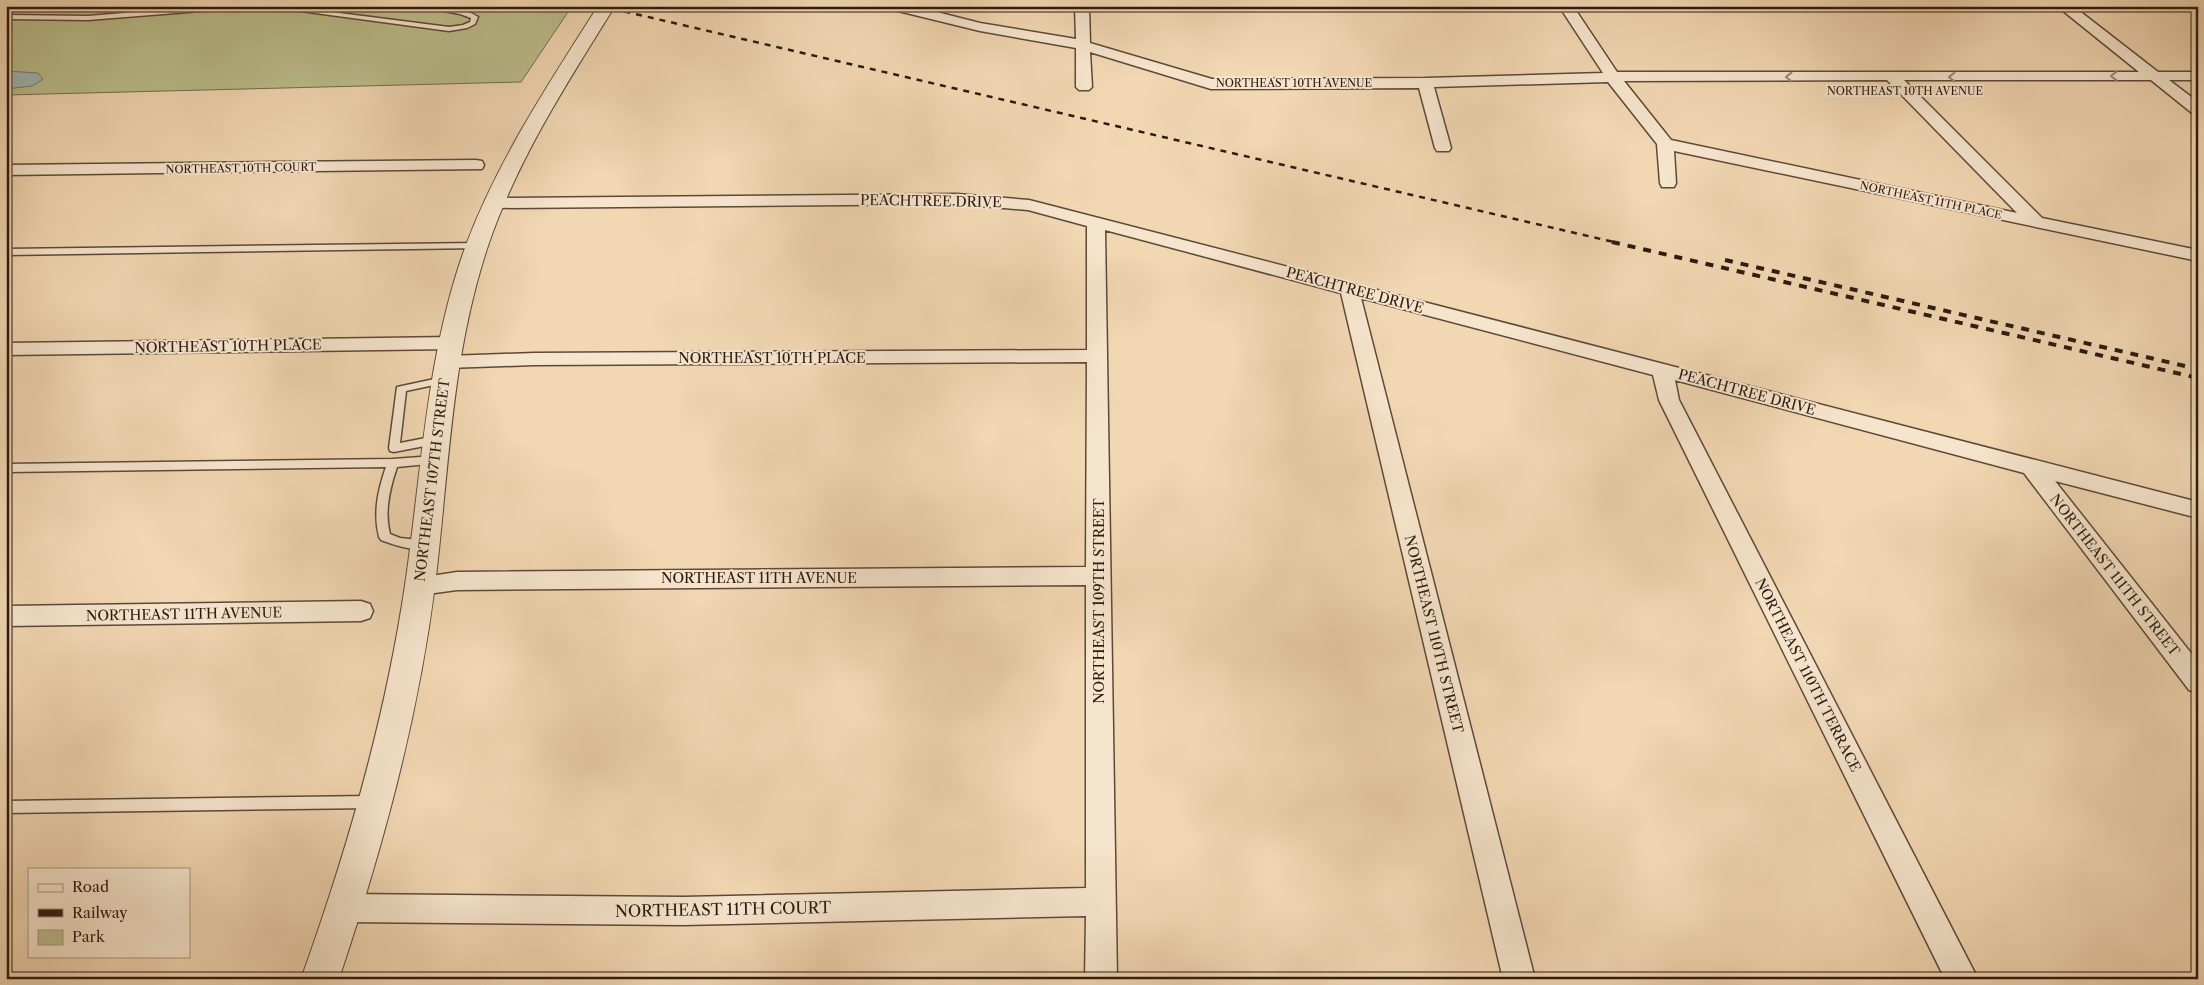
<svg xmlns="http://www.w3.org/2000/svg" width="2204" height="985" viewBox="0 0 2204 985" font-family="'Libre Caslon Text',serif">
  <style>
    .green { fill: #bbbe8c; stroke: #746c4e }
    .water { fill: #9eb7b6; stroke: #717874 }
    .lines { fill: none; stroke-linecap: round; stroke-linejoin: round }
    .service-casing { stroke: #5f4839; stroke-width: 3 }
    .minor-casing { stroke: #5f4839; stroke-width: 3 }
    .tertiary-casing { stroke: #5f4839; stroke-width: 2 }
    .service { fill: #f6e5cd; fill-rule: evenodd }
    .minor { fill: #f6e5cd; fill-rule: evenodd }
    .tertiary { fill: #f6e5cd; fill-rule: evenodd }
    .rail-far1 { stroke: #2e1911; stroke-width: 2.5; stroke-dasharray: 6 6; stroke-linecap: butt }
    .rail { stroke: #2e1911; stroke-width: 4; stroke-dasharray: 8 8; stroke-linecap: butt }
    .oneway { stroke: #9c8978 }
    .labels { text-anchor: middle; stroke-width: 4; stroke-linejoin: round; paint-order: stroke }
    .far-street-label { font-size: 11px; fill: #2e1911; stroke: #f6e5cd }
    .street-label { font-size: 14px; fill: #2e1911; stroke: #f6e5cd }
    .near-street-label { font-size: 16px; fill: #2e1911; stroke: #f6e5cd }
  </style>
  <rect width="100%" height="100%" fill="#f1d7b2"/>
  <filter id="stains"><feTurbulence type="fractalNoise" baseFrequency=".004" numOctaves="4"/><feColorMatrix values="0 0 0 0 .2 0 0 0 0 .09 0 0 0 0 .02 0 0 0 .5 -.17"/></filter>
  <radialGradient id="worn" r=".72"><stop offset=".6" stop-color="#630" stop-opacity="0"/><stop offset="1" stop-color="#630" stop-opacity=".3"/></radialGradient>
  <!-- green -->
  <path class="green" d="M 6,6 L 572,6 L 521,82 L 6,95 Z"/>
  <!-- water -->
  <path class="water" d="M 6,71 L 38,73 L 43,79 L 32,86 L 6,89 Z"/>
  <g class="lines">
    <defs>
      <path id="service" d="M 210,6 L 242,6 L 239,8 L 88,20 L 6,19 L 6,15 L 88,16 Z
        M 263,6 L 284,6 L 449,27 L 463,25 L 470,22 L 471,18 L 460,14 L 417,6 C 436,6 462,6 478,17 L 475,24 L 467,28 L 449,31 Z
        M 477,243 L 480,244 L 480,248 L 6,255 L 6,249 Z
        M 444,377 L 449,380 L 448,382 L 406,391 L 400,443 L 436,436 L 441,440 L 440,443 L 394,452 L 390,451 L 389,448 L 397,387 Z
        M 434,456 L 438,457 L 439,460 L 438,463 L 397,467 C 390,488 384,512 390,534 L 400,538 L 428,541 L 430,544 L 428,547 C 413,552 395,545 381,540 L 379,537 C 373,513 378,490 386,467 L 6,472 L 6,464 L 393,459 Z
        M 372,796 L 377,798 L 379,802 L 377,806 L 372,808 L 6,813 L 6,801 Z"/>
      <path id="minor" d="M 888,6 L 913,6 L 980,23 L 1076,39 L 1075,6 L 1089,6 L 1090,43 L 1212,79 L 1425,78 L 1603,73 L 1559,6 L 1573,6 L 1617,72 L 2139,72 L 2057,6 L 2073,6 L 2158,72 L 2198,72 L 2198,80 L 2169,80 L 2198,102 L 2198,115 L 2192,113 L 2151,80 L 1904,80 L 2042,218 L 2198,250 L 2198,261 L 1674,151 L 1676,183 L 1674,187 L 1662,187 L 1660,183 L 1657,144 L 1608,82 L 1434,87 L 1451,148 L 1449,151 L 1437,151 L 1435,148 L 1419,88 L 1211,89 L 1090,52 L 1092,87 L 1089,90 L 1079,90 L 1076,87 L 1076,48 L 980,31 L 890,9 ZM 1887,80 L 2017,213 L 1671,140 L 1624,81 Z
        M 476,160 L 482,161 L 484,165 L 482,169 L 6,175 L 6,165 Z
        M 957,194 L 1029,200 L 2198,502 L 2198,518 L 2055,481 L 2198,662 L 2198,693 L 2189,690 L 2024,473 L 1675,380 L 1679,400 L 1978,979 L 1945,979 L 1659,400 L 1653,375 L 1361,298 L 1535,979 L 1503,979 L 1341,293 L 1105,230 L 1117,979 L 1085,979 L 1086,916 L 683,925 L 345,922 L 334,918 L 330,908 L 334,898 L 345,894 L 683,897 L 1086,888 L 1086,585 L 457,590 L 420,595 L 411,593 L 408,586 L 411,579 L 457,572 L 1086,567 L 1087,362 L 534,365 L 447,368 L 440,367 L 437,362 L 440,357 L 447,356 L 534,353 L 1087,350 L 1087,226 L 1028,210 L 957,204 L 494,208 L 488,207 L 485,203 L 488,199 L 494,198 Z
        M 451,337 L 458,339 L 461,343 L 458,347 L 451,349 L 6,355 L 6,343 Z
        M 361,601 L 370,604 L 373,611 L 370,618 L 361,621 L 6,626 L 6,606 Z"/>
      <path id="tertiary" d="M 598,6 L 615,6 C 567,83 517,160 488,246 C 451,356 449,472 435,585 C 418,720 382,850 339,979 L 301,979 C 347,851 385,720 405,585 C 422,471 426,354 466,245 C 498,160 549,83 598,6 Z"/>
    </defs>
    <!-- service casing -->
    <use href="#service" class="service-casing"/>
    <!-- minor casing -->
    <use href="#minor" class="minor-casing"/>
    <!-- tertiary casing -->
    <use href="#tertiary" class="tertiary-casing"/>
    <!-- service -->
    <use href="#service" class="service"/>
    <!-- minor -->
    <use href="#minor" class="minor"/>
    <!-- tertiary -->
    <use href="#tertiary" class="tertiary"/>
    <!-- rail-far1 -->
    <path class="rail-far1" d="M 601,6 L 1618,243"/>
    <!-- rail -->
    <path class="rail" d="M 1612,242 L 2198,378
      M 1725,260 L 2198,369"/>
  </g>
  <!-- one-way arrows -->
  <defs><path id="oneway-chevron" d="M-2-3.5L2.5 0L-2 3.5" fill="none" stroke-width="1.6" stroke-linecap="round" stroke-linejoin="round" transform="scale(1.25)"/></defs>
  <g class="oneway">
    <use href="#oneway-chevron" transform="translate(2114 76) rotate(180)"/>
    <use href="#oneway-chevron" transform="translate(1789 77) rotate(-180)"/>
    <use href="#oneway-chevron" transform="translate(1952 77) rotate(180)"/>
  </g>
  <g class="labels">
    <!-- far-street labels -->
    <g class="far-street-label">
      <text x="1294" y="87">NORTHEAST 10TH AVENUE</text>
      <text x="1905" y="95">NORTHEAST 10TH AVENUE</text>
      <text transform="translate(241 168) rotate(-1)" y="4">NORTHEAST 10TH COURT</text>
      <text transform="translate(1931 200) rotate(12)" y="4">NORTHEAST 11TH PLACE</text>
    </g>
    <!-- street labels -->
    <g class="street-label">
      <text transform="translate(931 201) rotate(1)" y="5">PEACHTREE DRIVE</text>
      <text transform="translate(1355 290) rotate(15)" y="5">PEACHTREE DRIVE</text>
      <text transform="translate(228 346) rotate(-1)" y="5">NORTHEAST 10TH PLACE</text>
      <text x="772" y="363">NORTHEAST 10TH PLACE</text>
      <text transform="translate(1747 392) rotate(15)" y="5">PEACHTREE DRIVE</text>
      <text transform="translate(432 480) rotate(-83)" y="5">NORTHEAST 107TH STREET</text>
      <text transform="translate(2115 575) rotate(52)" y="5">NORTHEAST 111TH STREET</text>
      <text x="759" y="583">NORTHEAST 11TH AVENUE</text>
      <text transform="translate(1099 601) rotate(-90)" y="5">NORTHEAST 109TH STREET</text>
      <text transform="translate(184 614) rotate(-1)" y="5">NORTHEAST 11TH AVENUE</text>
      <text transform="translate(1434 634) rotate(76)" y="5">NORTHEAST 110TH STREET</text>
      <text transform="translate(1808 675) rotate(63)" y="5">NORTHEAST 110TH TERRACE</text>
    </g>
    <!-- near-street labels -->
    <g class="near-street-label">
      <text transform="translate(723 909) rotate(-1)" y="6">NORTHEAST 11TH COURT</text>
    </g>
  </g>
  <!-- margin -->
  <rect width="2204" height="985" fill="none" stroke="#f1d7b2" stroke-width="25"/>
  <rect x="8" y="8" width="2189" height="970" fill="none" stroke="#2e1911" stroke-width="2.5"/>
  <rect x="12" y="12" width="2179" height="960" fill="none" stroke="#2e1911"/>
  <!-- legend -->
  <rect x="28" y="868" width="162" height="90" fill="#f6e5cd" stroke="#a69382"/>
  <rect x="38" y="884" width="25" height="8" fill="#f6e5cd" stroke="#a69382"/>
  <text x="72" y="892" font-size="15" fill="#2e1911">Road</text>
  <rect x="38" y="909" width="25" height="8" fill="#2e1911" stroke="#a69382"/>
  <text x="72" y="918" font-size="15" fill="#2e1911">Railway</text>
  <rect x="38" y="930" width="25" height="15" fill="#bbbe8c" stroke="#a69382"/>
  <text x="72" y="942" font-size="15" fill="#2e1911">Park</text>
  <rect width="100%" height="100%" filter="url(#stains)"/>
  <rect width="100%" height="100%" fill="url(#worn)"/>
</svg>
